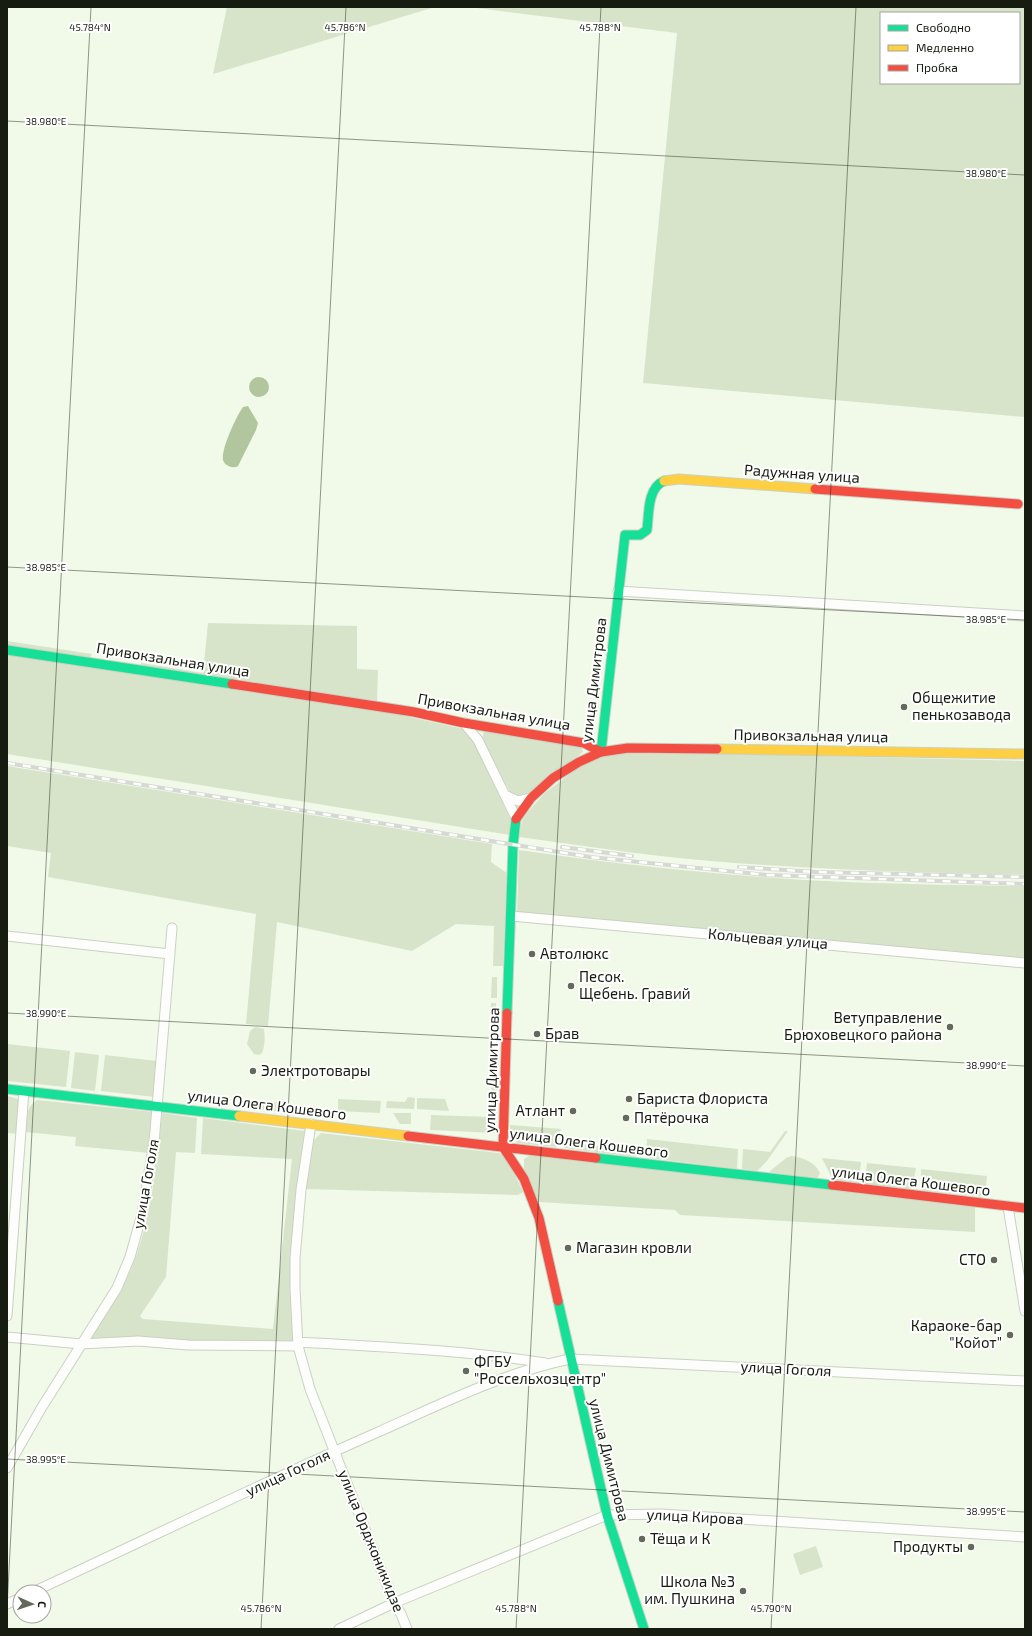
<svg xmlns="http://www.w3.org/2000/svg" width="1032" height="1636" viewBox="0 0 1032 1636" font-family="'Exo 2',sans-serif">
  <style>
    .green { fill: #d7e4ca; fill-rule: evenodd }
    .water { fill: #b1c69d }
    .lines { fill: none; stroke-linecap: round; stroke-linejoin: round }
    .street-casing { stroke: #cad1c4; stroke-width: 11 }
    .fast-casing { stroke: #cad1c4; stroke-width: 11 }
    .slow-casing { stroke: #cad1c4; stroke-width: 11 }
    .jam-casing { stroke: #cad1c4; stroke-width: 11 }
    .street { stroke: #fdfefc; stroke-width: 9 }
    .fast { stroke: #16e098; stroke-width: 9 }
    .slow { stroke: #ffcf43; stroke-width: 9 }
    .jam { stroke: #f24e42; stroke-width: 9 }
    .rail-casing { stroke: #d6d8d4; stroke-width: 4 }
    .rail { stroke: #fff; stroke-width: 2.5; stroke-dasharray: 8; stroke-linecap: butt }
    .ticks { fill: none; stroke: #161d10; stroke-width: 1; stroke-opacity: 0.45 }
    .poi-dot { fill: #636a5c; stroke: #fff; stroke-width: 1.5 }
    .labels { text-anchor: middle; stroke-width: 4; stroke-linejoin: round; paint-order: stroke }
    .street-label { font-size: 15px; fill: #161d10; stroke: #fff }
    .poi-label { font-size: 15px; fill: #161d10; stroke: #fff; text-anchor: start }
    .ticks-label { font-size: 10px; text-anchor: middle; fill: #161d10; stroke: #fff; stroke-width: 4; stroke-linejoin: round; paint-order: stroke }
  </style>
  <rect width="100%" height="100%" fill="#f1f9e9"/>
  <!-- green -->
  <path class="green" d="M 227,7 L 435,7 L 213,74 Z
    M 469,7 L 1025,7 L 1025,417 L 643,383 L 677,33 ZM 881,13 L 1019,13 L 1019,83 L 881,83 Z
    M 208,623 L 357,626 L 357,669 L 378,670 L 377,702 L 141,666 L 141,663 L 203,673 Z
    M 7,641 L 92,654 L 90,658 L 7,645 Z
    M 7,655 L 387,712 L 464,729 L 473,738 L 510,819 L 510,835 L 7,754 Z
    M 484,731 L 582,747 L 583,752 L 527,795 L 518,796 L 510,792 L 482,739 Z
    M 609,754 L 746,754 L 1025,761 L 1025,875 C 928,873 832,870 735,863 C 663,858 591,847 519,837 L 522,821 L 527,813 L 545,793 L 582,765 Z
    M 7,766 L 492,844 L 491,862 L 507,873 L 503,966 L 493,966 L 494,926 L 456,924 L 412,951 L 277,922 L 268,1026 L 246,1024 L 256,914 L 48,877 L 51,853 L 7,846 Z
    M 519,850 C 614,864 709,874 804,880 C 878,884 952,885 1025,886 L 1025,960 L 517,914 Z
    M 492,977 L 497,977 L 497,998 L 491,998 Z
    M 491,1003 L 496,1003 L 494,1051 L 489,1051 Z
    M 255,1027 L 264,1029 C 265,1037 265,1046 262,1053 L 259,1055 L 254,1054 L 247,1044 L 250,1031 Z
    M 7,1044 L 70,1051 L 66,1087 L 7,1081 Z
    M 75,1052 L 99,1055 L 95,1091 L 71,1088 Z
    M 105,1055 L 157,1061 L 155,1097 L 101,1091 Z
    M 493,1055 L 499,1056 L 496,1133 L 430,1130 L 431,1115 L 490,1117 Z
    M 7,1096 L 19,1099 L 18,1134 L 7,1133 Z
    M 408,1097 L 415,1098 L 414,1109 L 386,1108 L 387,1101 L 405,1102 Z
    M 417,1098 L 445,1099 L 449,1111 L 417,1109 Z
    M 338,1099 L 381,1101 L 380,1113 L 338,1111 Z
    M 37,1100 L 154,1112 L 150,1153 L 75,1146 L 76,1137 L 25,1132 C 27,1120 25,1107 37,1100 Z
    M 256,1100 L 302,1106 L 308,1112 L 307,1115 L 257,1109 Z
    M 162,1113 L 197,1118 L 195,1153 L 176,1152 L 166,1277 L 140,1316 L 143,1319 L 273,1329 L 292,1159 L 201,1154 L 203,1118 L 305,1131 L 295,1339 L 292,1342 L 92,1341 L 90,1339 C 103,1319 118,1298 128,1276 C 149,1233 158,1161 162,1113 Z
    M 393,1113 L 411,1113 L 411,1124 L 400,1124 Z
    M 510,1125 L 561,1129 L 556,1147 L 517,1143 L 510,1133 Z
    M 785,1131 L 788,1131 L 767,1161 L 757,1171 L 742,1169 L 743,1149 L 770,1152 Z
    M 321,1133 L 499,1153 L 507,1158 L 523,1192 L 518,1195 L 306,1189 L 313,1141 Z
    M 647,1139 L 738,1149 L 737,1169 L 650,1158 L 646,1152 Z
    M 565,1143 L 637,1149 L 636,1157 L 564,1148 Z
    M 531,1155 L 975,1207 L 975,1232 L 680,1215 L 675,1210 L 538,1202 L 524,1169 L 524,1159 Z
    M 791,1156 C 802,1157 815,1162 820,1173 L 817,1179 L 769,1172 L 786,1158 Z
    M 822,1158 L 861,1162 L 859,1183 L 833,1180 Z
    M 867,1163 L 916,1168 L 913,1184 L 911,1189 L 865,1184 Z
    M 921,1169 L 987,1176 L 985,1197 L 921,1190 Z
    M 816,1546 L 823,1567 L 800,1575 L 793,1554 Z"/>
  <!-- water -->
  <path class="water" d="M249 387a10 10 0 1 1 20 0a10 10 0 1 1-20 0Z
    M 248,406 L 258,423 L 256,430 L 238,466 C 233,469 225,466 223,460 C 221,449 236,417 243,407 Z"/>
  <g class="lines">
    <defs>
      <path id="street" d="M 618,591 L 1025,616
        M 464,723 L 478,740 L 516,818
        M 505,795 L 518,801 L 531,798
        M 511,916 L 1025,963
        M 7,936 L 170,954
        M 311,1124 L 301,1190 L 295,1258 L 295,1288 L 298,1346 L 310,1389 L 394,1603 L 401,1614 L 407,1629
        M 1008,1207 L 1025,1311
        M 7,1316 L 24,1091
        M 7,1337 L 81,1344 L 138,1341 L 188,1345 L 298,1346
        M 298,1342 C 381,1347 463,1350 545,1363
        M 7,1468 L 42,1407 L 117,1288 L 130,1257 L 142,1214 L 154,1143 L 172,928
        M 33,1592 C 147,1539 260,1484 376,1433 C 439,1405 502,1373 570,1359 L 1025,1381
        M 7,1604 L 20,1598
        M 339,1629 L 394,1603 L 607,1515 L 661,1514 L 1025,1537"/>
      <path id="fast" d="M 7,650 L 232,684
        M 601,752 L 625,535 L 640,535 L 647,530 C 649,515 647,488 664,481
        M 507,1013 L 513,845 L 516,819
        M 7,1089 L 239,1116
        M 596,1158 L 832,1185
        M 558,1301 L 607,1515 L 644,1629"/>
      <path id="slow" d="M 664,481 L 679,479 L 815,489
        M 717,749 L 1025,754
        M 239,1116 L 408,1136"/>
      <path id="jam" d="M 815,489 L 1018,504
        M 232,684 L 414,712 L 464,723 L 584,743 L 601,752
        M 516,819 L 531,798 L 553,778 L 579,762 L 601,752 L 628,748 L 717,749
        M 507,1013 L 503,1147 L 524,1179 L 539,1218 L 558,1301
        M 408,1136 L 596,1158
        M 832,1185 L 1025,1208"/>
    </defs>
    <!-- street casing -->
    <use href="#street" class="street-casing"/>
    <!-- fast casing -->
    <use href="#fast" class="fast-casing"/>
    <!-- slow casing -->
    <use href="#slow" class="slow-casing"/>
    <!-- jam casing -->
    <use href="#jam" class="jam-casing"/>
    <!-- street -->
    <use href="#street" class="street"/>
    <!-- fast -->
    <use href="#fast" class="fast"/>
    <!-- slow -->
    <use href="#slow" class="slow"/>
    <!-- jam -->
    <use href="#jam" class="jam"/>
    <defs>
      <path id="rail" d="M 7,763 L 590,857 L 767,875 L 1025,884
        M 562,847 L 632,856
        M 739,867 L 816,872 L 1025,877"/>
    </defs>
    <!-- rail casing -->
    <use href="#rail" class="rail-casing"/>
    <!-- rail -->
    <use href="#rail" class="rail"/>
  </g>
  <!-- ticks -->
  <path class="ticks" d="M 7,121 L 1025,175M 7,567 L 1025,620M 7,1013 L 1025,1066M 7,1459 L 1025,1512M 7,1608 L 91,7M 261,1629 L 346,7M 516,1629 L 601,7M 771,1629 L 856,7"/>
  <!-- markers -->
  <g class="poi-dot">
    <circle cx="904" cy="707" r="4"/>
    <circle cx="532" cy="954" r="4"/>
    <circle cx="571" cy="986" r="4"/>
    <circle cx="950" cy="1027" r="4"/>
    <circle cx="537" cy="1034" r="4"/>
    <circle cx="253" cy="1071" r="4"/>
    <circle cx="629" cy="1099" r="4"/>
    <circle cx="573" cy="1111" r="4"/>
    <circle cx="626" cy="1118" r="4"/>
    <circle cx="568" cy="1248" r="4"/>
    <circle cx="994" cy="1260" r="4"/>
    <circle cx="1010" cy="1335" r="4"/>
    <circle cx="466" cy="1371" r="4"/>
    <circle cx="642" cy="1539" r="4"/>
    <circle cx="971" cy="1547" r="4"/>
    <circle cx="743" cy="1591" r="4"/>
  </g>
  <g class="labels">
    <!-- street labels -->
    <g class="street-label">
      <text transform="translate(802 474) rotate(4)" y="5">Радужная улица</text>
      <text transform="translate(173 660) rotate(9)" y="5">Привокзальная улица</text>
      <text transform="translate(594 680) rotate(-83)" y="5">улица Димитрова</text>
      <text transform="translate(494 712) rotate(10)" y="5">Привокзальная улица</text>
      <text transform="translate(811 736) rotate(1)" y="5">Привокзальная улица</text>
      <text transform="translate(768 939) rotate(5)" y="5">Кольцевая улица</text>
      <text transform="translate(492 1070) rotate(-88)" y="5">улица Димитрова</text>
      <text transform="translate(267 1105) rotate(7)" y="5">улица Олега Кошевого</text>
      <text transform="translate(589 1143) rotate(7)" y="5">улица Олега Кошевого</text>
      <text transform="translate(911 1181) rotate(7)" y="5">улица Олега Кошевого</text>
      <text transform="translate(146 1184) rotate(-80)" y="5">улица Гоголя</text>
      <text transform="translate(786 1369) rotate(3)" y="5">улица Гоголя</text>
      <text transform="translate(609 1460) rotate(76)" y="5">улица Димитрова</text>
      <text transform="translate(288 1473) rotate(-25)" y="5">улица Гоголя</text>
      <text transform="translate(695 1517) rotate(3)" y="5">улица Кирова</text>
      <text transform="translate(371 1541) rotate(68)" y="5">улица Орджоникидзе</text>
    </g>
    <!-- poi labels -->
    <g class="poi-label">
      <text x="912" y="703">Общежитие<tspan x="912" dy="17">пенькозавода</tspan></text>
      <text x="540" y="959">Автолюкс</text>
      <text x="579" y="982">Песок.<tspan x="579" dy="17">Щебень. Гравий</tspan></text>
      <text x="942" y="1023" text-anchor="end">Ветуправление<tspan x="942" dy="17">Брюховецкого района</tspan></text>
      <text x="545" y="1039">Брав</text>
      <text x="261" y="1076">Электротовары</text>
      <text x="637" y="1104">Бариста Флориста</text>
      <text x="565" y="1116" text-anchor="end">Атлант</text>
      <text x="634" y="1123">Пятёрочка</text>
      <text x="576" y="1253">Магазин кровли</text>
      <text x="986" y="1265" text-anchor="end">СТО</text>
      <text x="1002" y="1331" text-anchor="end">Караоке-бар<tspan x="1002" dy="17">"Койот"</tspan></text>
      <text x="474" y="1367">ФГБУ<tspan x="474" dy="17">"Россельхозцентр"</tspan></text>
      <text x="650" y="1544">Тёща и К</text>
      <text x="963" y="1552" text-anchor="end">Продукты</text>
      <text x="735" y="1587" text-anchor="end">Школа №3<tspan x="735" dy="17">им. Пушкина</tspan></text>
    </g>
  </g>
  <g class="ticks-label">
    <text x="90" y="31">45.784°N</text>
    <text x="345" y="31">45.786°N</text>
    <text x="600" y="31">45.788°N</text>
    <text x="46" y="125">38.980°E</text>
    <text x="986" y="177">38.980°E</text>
    <text x="46" y="571">38.985°E</text>
    <text x="986" y="623">38.985°E</text>
    <text x="46" y="1017">38.990°E</text>
    <text x="986" y="1069">38.990°E</text>
    <text x="46" y="1463">38.995°E</text>
    <text x="986" y="1515">38.995°E</text>
    <text x="261" y="1612">45.786°N</text>
    <text x="516" y="1612">45.788°N</text>
    <text x="771" y="1612">45.790°N</text>
  </g>
  <!-- border -->
  <rect width="1032" height="1636" fill="none" stroke="#161d10" stroke-width="16"/>
  <!-- legend -->
  <rect x="880" y="12" width="140" height="72" fill="#ffffff" stroke="#a2a59f"/>
  <rect x="888" y="25" width="20" height="6" fill="#16e098" stroke="#a2a59f"/>
  <text x="916" y="32" font-size="12" fill="#161d10">Свободно</text>
  <rect x="888" y="45" width="20" height="6" fill="#ffcf43" stroke="#a2a59f"/>
  <text x="916" y="52" font-size="12" fill="#161d10">Медленно</text>
  <rect x="888" y="65" width="20" height="6" fill="#f24e42" stroke="#a2a59f"/>
  <text x="916" y="72" font-size="12" fill="#161d10">Пробка</text>
  <!-- north arrow -->
  <g transform="translate(32 1604) rotate(93)"><circle r="19" fill="#ffffff" stroke="#a2a59f"/>
  <path d="M0-3L7 15L0 10L-7 15Z" fill="#636a5c"/>
  <text y="-6" font-size="11" font-weight="bold" text-anchor="middle" fill="#161d10">С</text>
  </g>
</svg>
